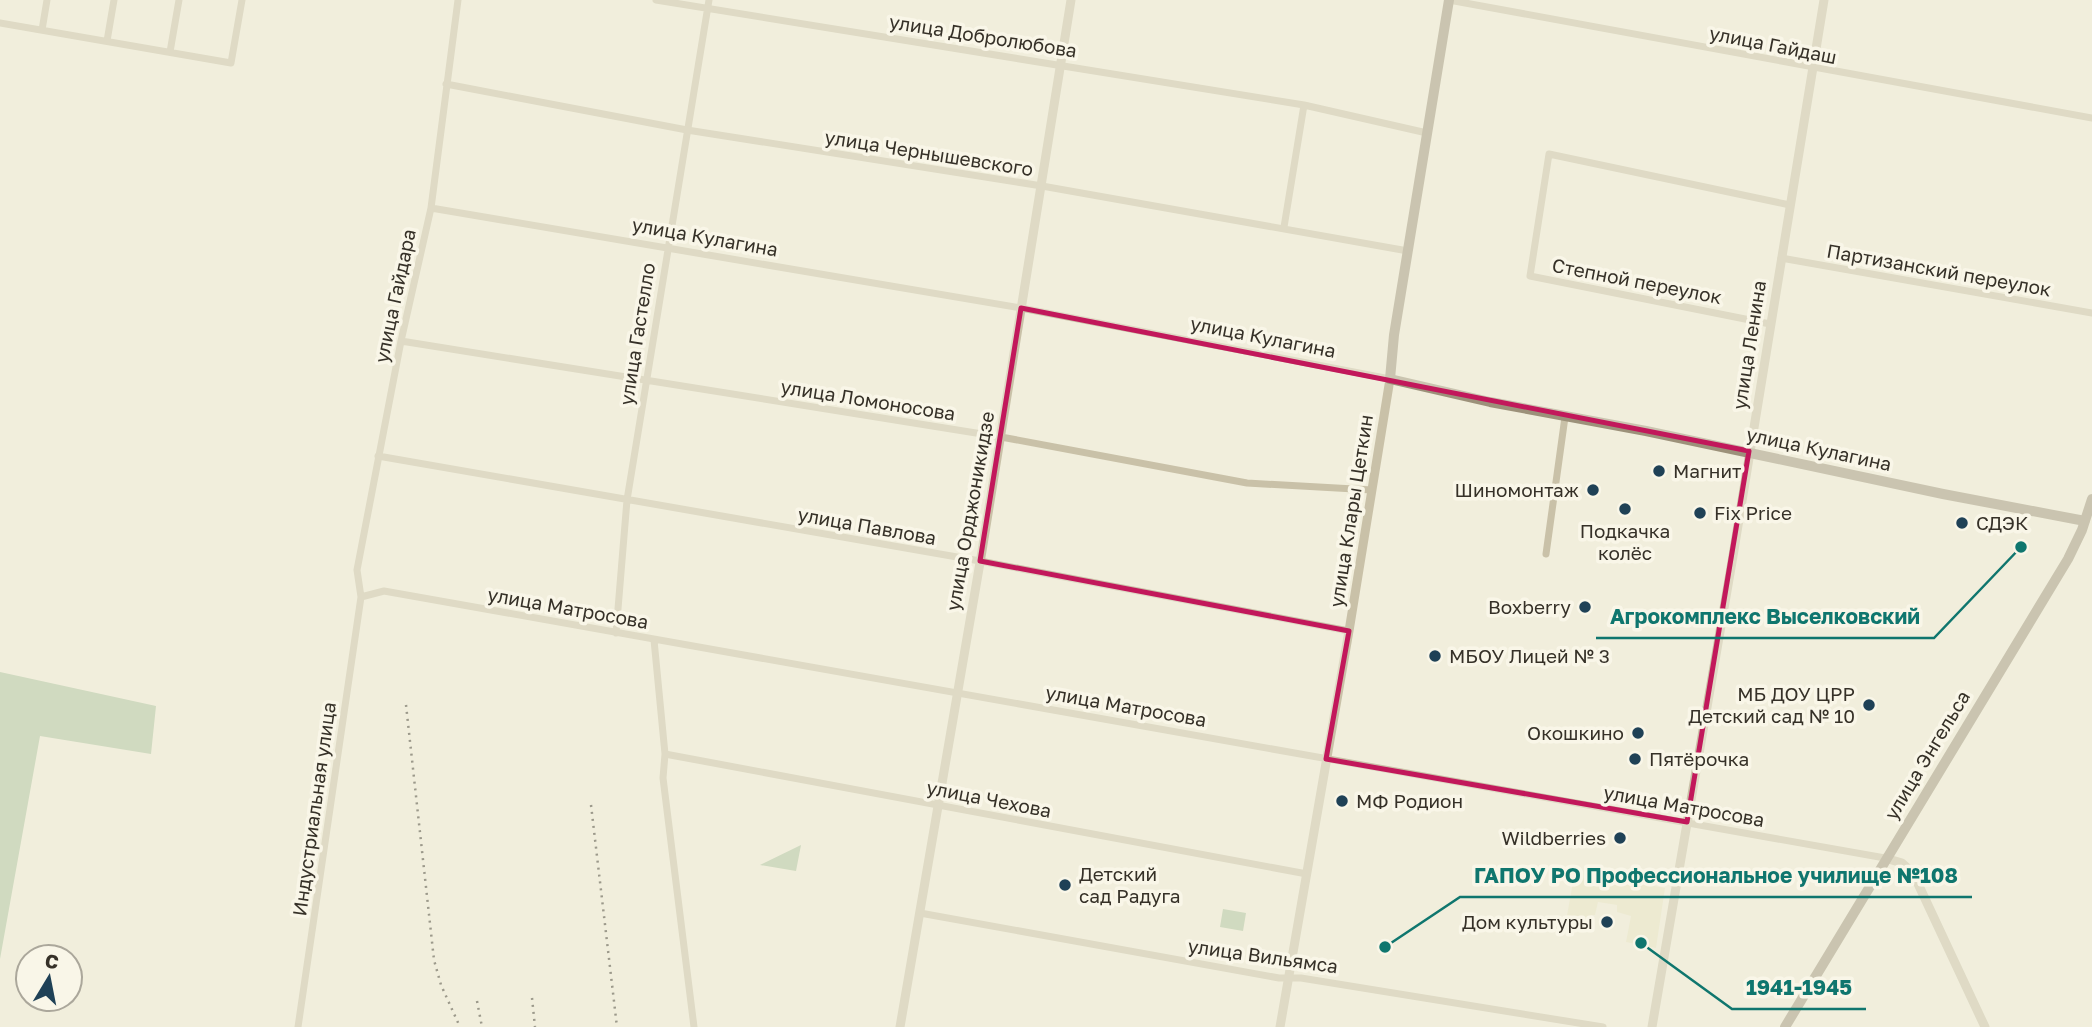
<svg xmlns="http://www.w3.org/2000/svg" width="2092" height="1027" viewBox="0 0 2092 1027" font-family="'Golos Text',sans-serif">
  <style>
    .green { fill: #a9c09d }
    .plaza { fill: #e9e4c4 }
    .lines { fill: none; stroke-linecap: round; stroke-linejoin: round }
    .minor { stroke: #c9c1a8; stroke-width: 7 }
    .tertiary { stroke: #c9c1a8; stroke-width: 9 }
    .secondary { stroke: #9c917a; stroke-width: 10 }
    .rail { stroke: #363128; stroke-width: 2.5; stroke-dasharray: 2 5; stroke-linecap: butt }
    .marked { fill: none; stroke: #c2185b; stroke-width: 5; stroke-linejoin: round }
    .poi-dot { fill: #1f4156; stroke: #f9f6e8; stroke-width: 2.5 }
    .labels { text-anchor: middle; stroke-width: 7; stroke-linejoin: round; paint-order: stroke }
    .street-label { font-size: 19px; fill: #363128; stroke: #f9f6e8 }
    .poi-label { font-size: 19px; fill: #363128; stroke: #f9f6e8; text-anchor: start }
    .leader { fill: none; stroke: #0f766e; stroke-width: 2.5 }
    .callout-dot { fill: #0f766e; stroke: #f9f6e8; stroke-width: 2.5 }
    .callout-label { font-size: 21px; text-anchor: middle; font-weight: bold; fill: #0f766e; stroke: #f9f6e8; stroke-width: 7; stroke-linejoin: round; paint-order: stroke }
  </style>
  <rect width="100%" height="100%" fill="#f1eedc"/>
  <!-- green -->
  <path class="green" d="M 0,672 L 156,706 L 151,754 L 40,736 L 0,959 Z
    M 801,845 L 796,871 L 760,865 Z
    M 1223,909 L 1246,913 L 1243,931 L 1220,927 Z"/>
  <!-- plaza -->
  <path class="plaza" d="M 1575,871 L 1665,888 L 1656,948 L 1626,942 L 1631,916 L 1617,912 L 1617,905 L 1598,902 L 1595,915 L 1591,915 L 1589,925 L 1566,921 Z"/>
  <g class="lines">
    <!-- minor -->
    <path class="minor" d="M 656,0 L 1304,105 L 1427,133
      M 1449,0 L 2092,118
      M 0,23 L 231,63 L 242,0
      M 42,30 L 47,0
      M 107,41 L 114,0
      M 170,52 L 179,0
      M 446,84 L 687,130 L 1042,186 L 1408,251
      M 431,208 L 1021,308 L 1390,379
      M 1284,227 L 1304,105
      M 1781,258 L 2092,313
      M 1770,324 L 1530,276 L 1549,154 L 1790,205
      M 401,341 L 1001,437 L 1247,483 L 1372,490
      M 378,456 L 980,561 L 1349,631
      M 1546,554 L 1565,417
      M 361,597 L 384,591 L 1885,858
      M 616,633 L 627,500 L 709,0
      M 654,640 L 665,754 L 663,778 L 694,1027
      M 665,754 L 1307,874
      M 920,913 L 1279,978 L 1301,978 L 1603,1027
      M 298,1027 L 361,597 L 357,570 L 401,341 L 431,208 L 458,0"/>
    <!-- tertiary -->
    <path class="tertiary" d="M 1885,858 L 1902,863 L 1913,873 L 1985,1027
      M 900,1027 L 982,551 L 1071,0
      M 1280,1027 L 1349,631 L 1390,379
      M 1652,1027 L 1733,556 L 1824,0"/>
    <!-- secondary -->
    <path class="secondary" d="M 1449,0 L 1394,335 L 1390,379 L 1490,402 L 1646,431 L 1943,494 L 2085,521
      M 1785,1027 L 2068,559 L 2082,530 L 2092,499"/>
    <!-- rail -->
    <path class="rail" d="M 406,705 L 434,960 L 441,985 L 460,1027
      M 591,805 L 617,1027
      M 532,998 L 535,1027
      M 477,1001 L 482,1027"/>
  </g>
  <!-- marked area -->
  <path d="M0 0H2092V1027H0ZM 1021,308 L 1749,451 L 1687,822 L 1326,759 L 1349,631 L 980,561 Z" fill="#f1eedc" fill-opacity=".55" fill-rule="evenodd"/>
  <path class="marked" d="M 1021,308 L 1749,451 L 1687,822 L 1326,759 L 1349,631 L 980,561 Z"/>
  <!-- markers -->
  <g class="poi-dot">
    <circle cx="1659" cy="471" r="7"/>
    <circle cx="1593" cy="490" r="7"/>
    <circle cx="1625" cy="509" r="7"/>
    <circle cx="1700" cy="513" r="7"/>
    <circle cx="1962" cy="523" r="7"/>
    <circle cx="1585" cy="607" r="7"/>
    <circle cx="1435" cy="656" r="7"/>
    <circle cx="1869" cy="705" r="7"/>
    <circle cx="1638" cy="733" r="7"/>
    <circle cx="1635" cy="759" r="7"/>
    <circle cx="1342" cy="801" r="7"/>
    <circle cx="1620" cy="838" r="7"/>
    <circle cx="1065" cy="885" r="7"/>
    <circle cx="1607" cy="922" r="7"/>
  </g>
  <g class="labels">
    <!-- street labels -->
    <g class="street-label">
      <text transform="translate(983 36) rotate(9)" y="7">улица Добролюбова</text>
      <text transform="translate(1773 45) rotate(11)" y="7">улица Гайдаш</text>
      <text transform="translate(929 153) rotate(9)" y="7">улица Чернышевского</text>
      <text transform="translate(705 237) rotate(10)" y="7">улица Кулагина</text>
      <text transform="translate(1939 270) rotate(10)" y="7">Партизанский переулок</text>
      <text transform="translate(1637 281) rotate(11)" y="7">Степной переулок</text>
      <text transform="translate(395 296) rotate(-78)" y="7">улица Гайдара</text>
      <text transform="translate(637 334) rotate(-81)" y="7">улица Гастелло</text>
      <text transform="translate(1263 337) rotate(11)" y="7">улица Кулагина</text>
      <text transform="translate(1749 345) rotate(-81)" y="7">улица Ленина</text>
      <text transform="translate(868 400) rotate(9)" y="7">улица Ломоносова</text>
      <text transform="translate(1819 449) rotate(12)" y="7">улица Кулагина</text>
      <text transform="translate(970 511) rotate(-80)" y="7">улица Орджоникидзе</text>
      <text transform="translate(1351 511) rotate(-81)" y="7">улица Клары Цеткин</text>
      <text transform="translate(867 526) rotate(10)" y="7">улица Павлова</text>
      <text transform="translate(568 608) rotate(10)" y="7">улица Матросова</text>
      <text transform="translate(1126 706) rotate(10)" y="7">улица Матросова</text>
      <text transform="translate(1927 755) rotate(-59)" y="7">улица Энгельса</text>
      <text transform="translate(989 799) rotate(11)" y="7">улица Чехова</text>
      <text transform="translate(1684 806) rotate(10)" y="7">улица Матросова</text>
      <text transform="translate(314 809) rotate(-82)" y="7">Индустриальная улица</text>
      <text transform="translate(1263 956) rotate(8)" y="7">улица Вильямса</text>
    </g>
    <!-- poi labels -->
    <g class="poi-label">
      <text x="1673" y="478">Магнит</text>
      <text x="1579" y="497" text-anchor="end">Шиномонтаж</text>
      <text x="1714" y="520">Fix Price</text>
      <text x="1976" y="530">СДЭК</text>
      <text x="1625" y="538" text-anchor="middle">Подкачка<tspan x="1625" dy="22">колёс</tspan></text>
      <text x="1571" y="614" text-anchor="end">Boxberry</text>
      <text x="1449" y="663">МБОУ Лицей № 3</text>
      <text x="1855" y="701" text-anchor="end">МБ ДОУ ЦРР<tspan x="1855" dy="22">Детский сад № 10</tspan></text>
      <text x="1624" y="740" text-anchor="end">Окошкино</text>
      <text x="1649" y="766">Пятёрочка</text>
      <text x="1356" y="808">МФ Родион</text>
      <text x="1606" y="845" text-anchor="end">Wildberries</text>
      <text x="1079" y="881">Детский<tspan x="1079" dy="22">сад Радуга</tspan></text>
      <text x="1593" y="929" text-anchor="end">Дом культуры</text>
    </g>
  </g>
  <!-- callouts -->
  <path class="leader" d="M2021 547L1934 638H1596M1385 947L1460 897H1972M1641 943L1732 1009H1866"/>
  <g class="callout-dot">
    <circle cx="2021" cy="547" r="7"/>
    <circle cx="1385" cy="947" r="7"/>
    <circle cx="1641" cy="943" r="7"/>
  </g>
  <g class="callout-label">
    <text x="1765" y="624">Агрокомплекс Выселковский</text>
    <text x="1716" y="883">ГАПОУ РО Профессиональное училище №108</text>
    <text x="1799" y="995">1941-1945</text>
  </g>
  <!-- north arrow -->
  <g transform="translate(49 978) rotate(10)"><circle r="33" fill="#f9f6e8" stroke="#aba79b" stroke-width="2"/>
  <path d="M0-5L12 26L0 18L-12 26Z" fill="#1f4156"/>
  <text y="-10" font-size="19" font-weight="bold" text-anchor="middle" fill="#363128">С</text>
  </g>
</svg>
